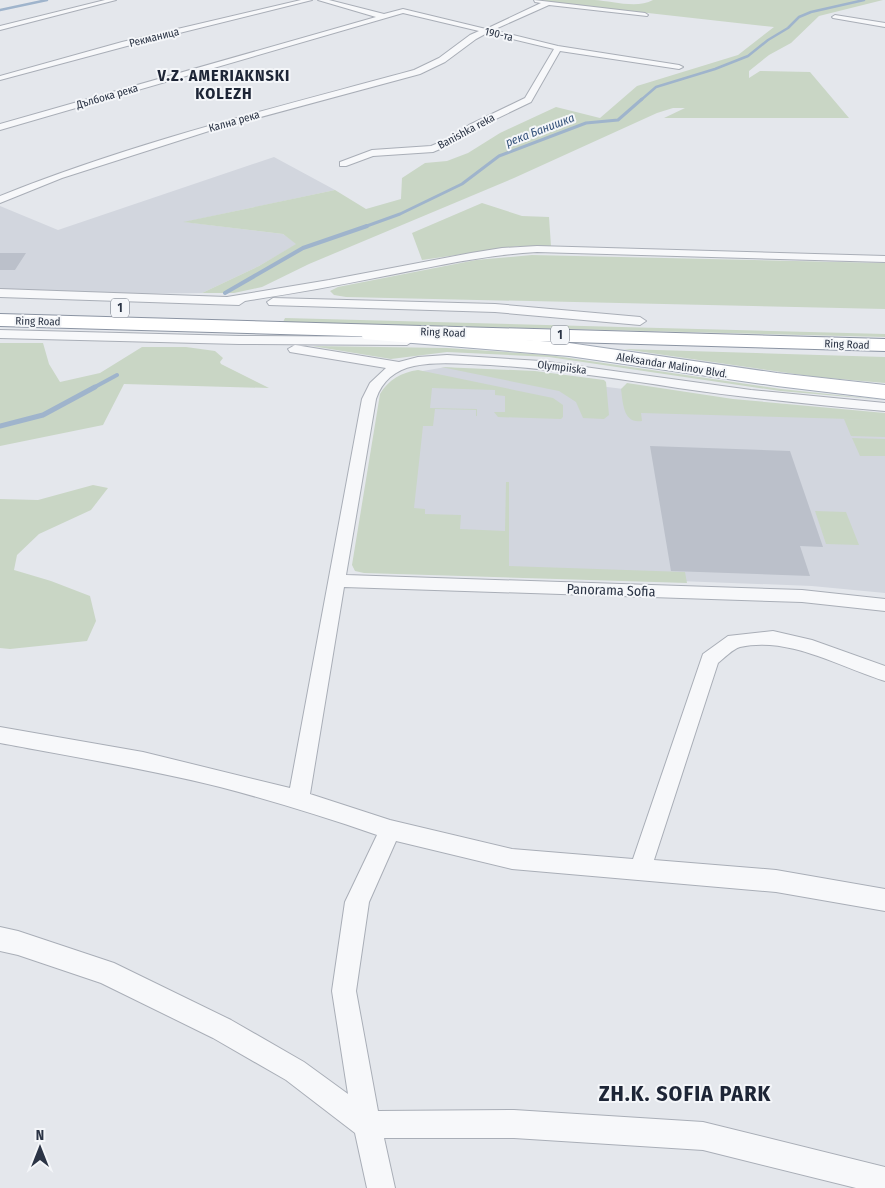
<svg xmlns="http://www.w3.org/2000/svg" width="885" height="1188" viewBox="0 0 885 1188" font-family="'Fira Sans Condensed',sans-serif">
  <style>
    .built { fill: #d2d6de }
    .green { fill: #c9d6c5 }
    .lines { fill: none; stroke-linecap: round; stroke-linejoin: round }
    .stream-far3 { stroke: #9fb4cc; stroke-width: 2.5 }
    .stream-far2 { stroke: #9fb4cc; stroke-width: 3 }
    .stream-far1 { stroke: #9fb4cc; stroke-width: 4 }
    .stream { stroke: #9fb4cc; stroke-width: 5 }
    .building { fill: #bbc0ca }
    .street-casing { stroke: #a9aeb7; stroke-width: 2 }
    .primary-casing { stroke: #a3abb8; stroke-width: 2 }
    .highway-casing { stroke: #8b94a3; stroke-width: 2 }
    .street { fill: #f7f8fa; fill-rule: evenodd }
    .primary { fill: #fff; fill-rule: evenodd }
    .highway { fill: #fff; fill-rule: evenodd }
    .labels { text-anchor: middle; stroke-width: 4; stroke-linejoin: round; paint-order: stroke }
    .far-street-label { font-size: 11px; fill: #2b3445; stroke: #f4f6f9 }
    .far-water-label { font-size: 12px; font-style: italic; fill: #34527a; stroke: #f4f6f9 }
    .shield { fill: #f4f6f9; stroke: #676e7b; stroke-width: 1 }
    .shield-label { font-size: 12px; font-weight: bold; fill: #2b3445 }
    .street-label { font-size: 14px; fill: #2b3445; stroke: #f4f6f9 }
    .far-district-label { font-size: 16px; font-weight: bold; letter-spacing: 1px; fill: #1d2536; stroke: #f4f6f9 }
    .near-district-label { font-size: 22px; font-weight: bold; letter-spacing: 1px; fill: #1d2536; stroke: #f4f6f9 }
  </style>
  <rect width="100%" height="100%" fill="#e4e7ec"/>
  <!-- built -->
  <path class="built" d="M 274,157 L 335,190 L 185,222 L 283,234 L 297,244 L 259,266 L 202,293 L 116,294 L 0,289 L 0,206 L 58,230 Z
    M 446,367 L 745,404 L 885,416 L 885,593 L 812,586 L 363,569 L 411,373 Z"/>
  <!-- green -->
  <path class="green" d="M 539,0 C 557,0 576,0 594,0 C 612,1 637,9 653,0 L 883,0 L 819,16 L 791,43 L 769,55 L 749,71 L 749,78 L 760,71 L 810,72 L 849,118 L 664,118 L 685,108 L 673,108 L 657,113 L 514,178 L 309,264 L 262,287 L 234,293 L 202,293 L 259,266 L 296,244 L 283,234 L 183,222 L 335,190 L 366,209 L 401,199 L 402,178 L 425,163 L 447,161 L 468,153 L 500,133 L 556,107 L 600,118 L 637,86 L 738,55 L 774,27 L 648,13 L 645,14 Z
    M 482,203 L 522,216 L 549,217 L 551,246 L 519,246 L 422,260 L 412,233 Z
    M 532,255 L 885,263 L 885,309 L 346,297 L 334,295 L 330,291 L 338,287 L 476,260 Z
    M 285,318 L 885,334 L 885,337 L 283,322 Z
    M 0,343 L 43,343 L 49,364 L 60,382 L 100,373 L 142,347 L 186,347 L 215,351 L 223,358 L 220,362 L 221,364 L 269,388 L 124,384 L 103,425 L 0,446 Z
    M 312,346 L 447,348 L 549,355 L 781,389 L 885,400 L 780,391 L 549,357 L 447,352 L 391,359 Z
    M 623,349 L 885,357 L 885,383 L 816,377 Z
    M 441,367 L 535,371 L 604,380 L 606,382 L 609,415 L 604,419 L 583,418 L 576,402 L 559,391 Z
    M 418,370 L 553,398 L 563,405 L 563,417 L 561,419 L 498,417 L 494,412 L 505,412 L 505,396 L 495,395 L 495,390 L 432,388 L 430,408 L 477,409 L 477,416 L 476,416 L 476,410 L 435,409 L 433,426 L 423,426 L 414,508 L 425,509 L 425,514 L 461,515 L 460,529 L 505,531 L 506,482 L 509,482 L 509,566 L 685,572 L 687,583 L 364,573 L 355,571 L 352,565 L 380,394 C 388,380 402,372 418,370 Z
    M 627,383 L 733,399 L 885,413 L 885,420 L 641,413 L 642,421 C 623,424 623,403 621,389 Z
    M 844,419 L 885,420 L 885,437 L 851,436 Z
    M 852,438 L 885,439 L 885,456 L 860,456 Z
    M 93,485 L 108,488 L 91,510 L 39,534 L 17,555 L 14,570 L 51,581 L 90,596 L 96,621 L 87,641 L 10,649 L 0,648 L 0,499 L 38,500 Z
    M 815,511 L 846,512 L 859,545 L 826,544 Z"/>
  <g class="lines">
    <!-- stream-far3 -->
    <path class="stream-far3" d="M 0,10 L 47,0
      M 641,100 L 656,87 L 715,69 L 748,56 L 768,40 L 788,28 L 799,17 L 811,12 L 864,0"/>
    <!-- stream-far2 -->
    <path class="stream-far2" d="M 364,227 L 400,214 L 462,184 L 499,156 L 586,123 L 618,120 L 642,99"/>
    <!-- stream-far1 -->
    <path class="stream-far1" d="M 225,293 L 303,248 L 367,226
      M 93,388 L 117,375"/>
    <!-- stream -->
    <path class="stream" d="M 0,426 L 43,415 L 95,387"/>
  </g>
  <!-- building -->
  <path class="building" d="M 0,253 L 26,253 L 15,270 L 0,270 Z
    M 650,446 L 790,451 L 823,547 L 800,546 L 810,576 L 671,571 Z"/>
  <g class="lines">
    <defs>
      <path id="street" d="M 105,0 L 116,0 L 0,30 L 0,26 Z
        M 301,0 L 312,0 L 127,46 L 0,80 L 0,76 L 122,42 Z
        M 318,0 L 329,0 L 384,14 L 403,9 L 486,29 L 541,3 L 535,2 L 534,0 L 645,13 L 648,15 L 647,16 L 549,5 L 493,30 L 558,46 L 679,65 L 683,67 L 679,69 L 560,51 L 531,102 L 475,129 L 454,143 L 433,152 L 373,156 L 346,166 L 340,166 L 340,162 L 372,150 L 431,146 L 448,139 L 469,125 L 525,98 L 554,49 L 487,33 L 476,39 L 445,62 L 420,74 L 209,131 L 62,178 L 0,203 L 0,196 C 134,142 275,108 414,70 L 439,58 L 470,35 L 479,31 L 403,13 L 0,130 L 0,124 L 376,17 Z
        M 835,15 L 885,23 L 885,27 L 833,18 L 832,17 Z
        M 537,246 L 885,256 L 885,262 L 537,252 C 484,255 432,267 380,277 C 335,286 290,294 245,301 L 239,305 L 0,297 L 0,289 L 227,297 L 329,280 L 471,253 L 502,248 Z
        M 273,298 L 495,304 L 640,317 L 646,321 L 640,325 L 495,312 L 269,305 L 267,302 Z
        M 0,330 L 239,336 L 407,337 L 413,341 L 407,345 L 239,344 L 0,338 Z
        M 295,345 L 399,362 L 418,357 L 447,355 L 541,361 L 751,390 L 885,403 L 885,411 C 815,405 747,398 678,388 C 615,378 553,369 490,365 C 465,364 438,361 414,366 C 395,370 382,381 376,399 L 346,575 L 802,590 L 885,599 L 885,611 L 802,602 L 344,587 L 310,794 L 390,820 L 512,849 L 633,859 L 703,654 L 728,636 L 773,631 L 812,640 L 885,666 L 885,681 C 840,667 789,636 740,647 C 733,649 724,658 718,663 L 654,860 L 776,870 L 885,889 L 885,911 L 776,892 L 512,869 L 396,841 L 369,902 L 356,991 L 378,1111 L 514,1110 L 703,1122 L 885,1167 L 885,1188 L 856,1188 L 703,1150 L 514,1138 L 384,1138 L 395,1188 L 367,1188 L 355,1133 L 286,1080 L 213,1038 L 101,983 L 18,955 L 0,951 L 0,927 L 18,931 L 114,963 L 231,1020 L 304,1062 L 348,1094 L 332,991 L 345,902 L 377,835 C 325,817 273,801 220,787 C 148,769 74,757 0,743 L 0,727 L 143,752 L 290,788 L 362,399 L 370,383 L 386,368 L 290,352 L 288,349 Z"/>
      <path id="primary" d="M 371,329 L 569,343 L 777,373 L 885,385 L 885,399 L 777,386 L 569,356 L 364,339 L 361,335 L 364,331 Z"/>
      <path id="highway" d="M 0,314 L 885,339 L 885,351 L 0,326 Z"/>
    </defs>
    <!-- street casing -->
    <use href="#street" class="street-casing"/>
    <!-- primary casing -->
    <use href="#primary" class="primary-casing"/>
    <!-- highway casing -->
    <use href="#highway" class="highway-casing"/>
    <!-- street -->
    <use href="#street" class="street"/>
    <!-- primary -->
    <use href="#primary" class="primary"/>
    <!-- highway -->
    <use href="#highway" class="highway"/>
  </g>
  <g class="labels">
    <!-- far-street labels -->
    <g class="far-street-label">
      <text transform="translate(499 34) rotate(13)" y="4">190-та</text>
      <text transform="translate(154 37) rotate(-14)" y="4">Рекманица</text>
      <text transform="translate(107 96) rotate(-16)" y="4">Дълбока река</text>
      <text transform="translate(234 121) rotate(-16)" y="4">Кална река</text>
      <text transform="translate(466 131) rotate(-28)" y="4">Banishka reka</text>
      <text transform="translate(38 321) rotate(1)" y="4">Ring Road</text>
      <text transform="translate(443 332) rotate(2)" y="4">Ring Road</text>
      <text transform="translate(847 344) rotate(2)" y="4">Ring Road</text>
      <text transform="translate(672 365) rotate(9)" y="4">Aleksandar Malinov Blvd.</text>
      <text transform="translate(562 367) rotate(7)" y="4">Olympiiska</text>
    </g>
    <!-- far-water labels -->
    <g class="far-water-label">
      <text transform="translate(540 130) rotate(-21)" y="4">река Банишка</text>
    </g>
    <!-- shield labels -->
    <g class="shield">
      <rect x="111" y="298.5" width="18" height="19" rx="4"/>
      <rect x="551" y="325.5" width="18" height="19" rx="4"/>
    </g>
    <g class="shield-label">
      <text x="120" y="312">1</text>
      <text x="560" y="339">1</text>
    </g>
    <!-- street labels -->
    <g class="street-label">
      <text transform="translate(611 590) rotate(2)" y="5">Panorama Sofia</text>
    </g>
    <!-- far-district labels -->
    <g class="far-district-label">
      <text x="224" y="81">V.Z. AMERIAKNSKI<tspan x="224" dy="18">KOLEZH</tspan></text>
    </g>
    <!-- near-district labels -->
    <g class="near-district-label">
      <text x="685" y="1101">ZH.K. SOFIA PARK</text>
    </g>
  </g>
  <!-- north arrow -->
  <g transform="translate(40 1148)" stroke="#f4f6f9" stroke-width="4" paint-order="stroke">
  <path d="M0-4L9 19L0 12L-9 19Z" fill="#2b3445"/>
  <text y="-8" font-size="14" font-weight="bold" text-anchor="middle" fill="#2b3445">N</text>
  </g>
</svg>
